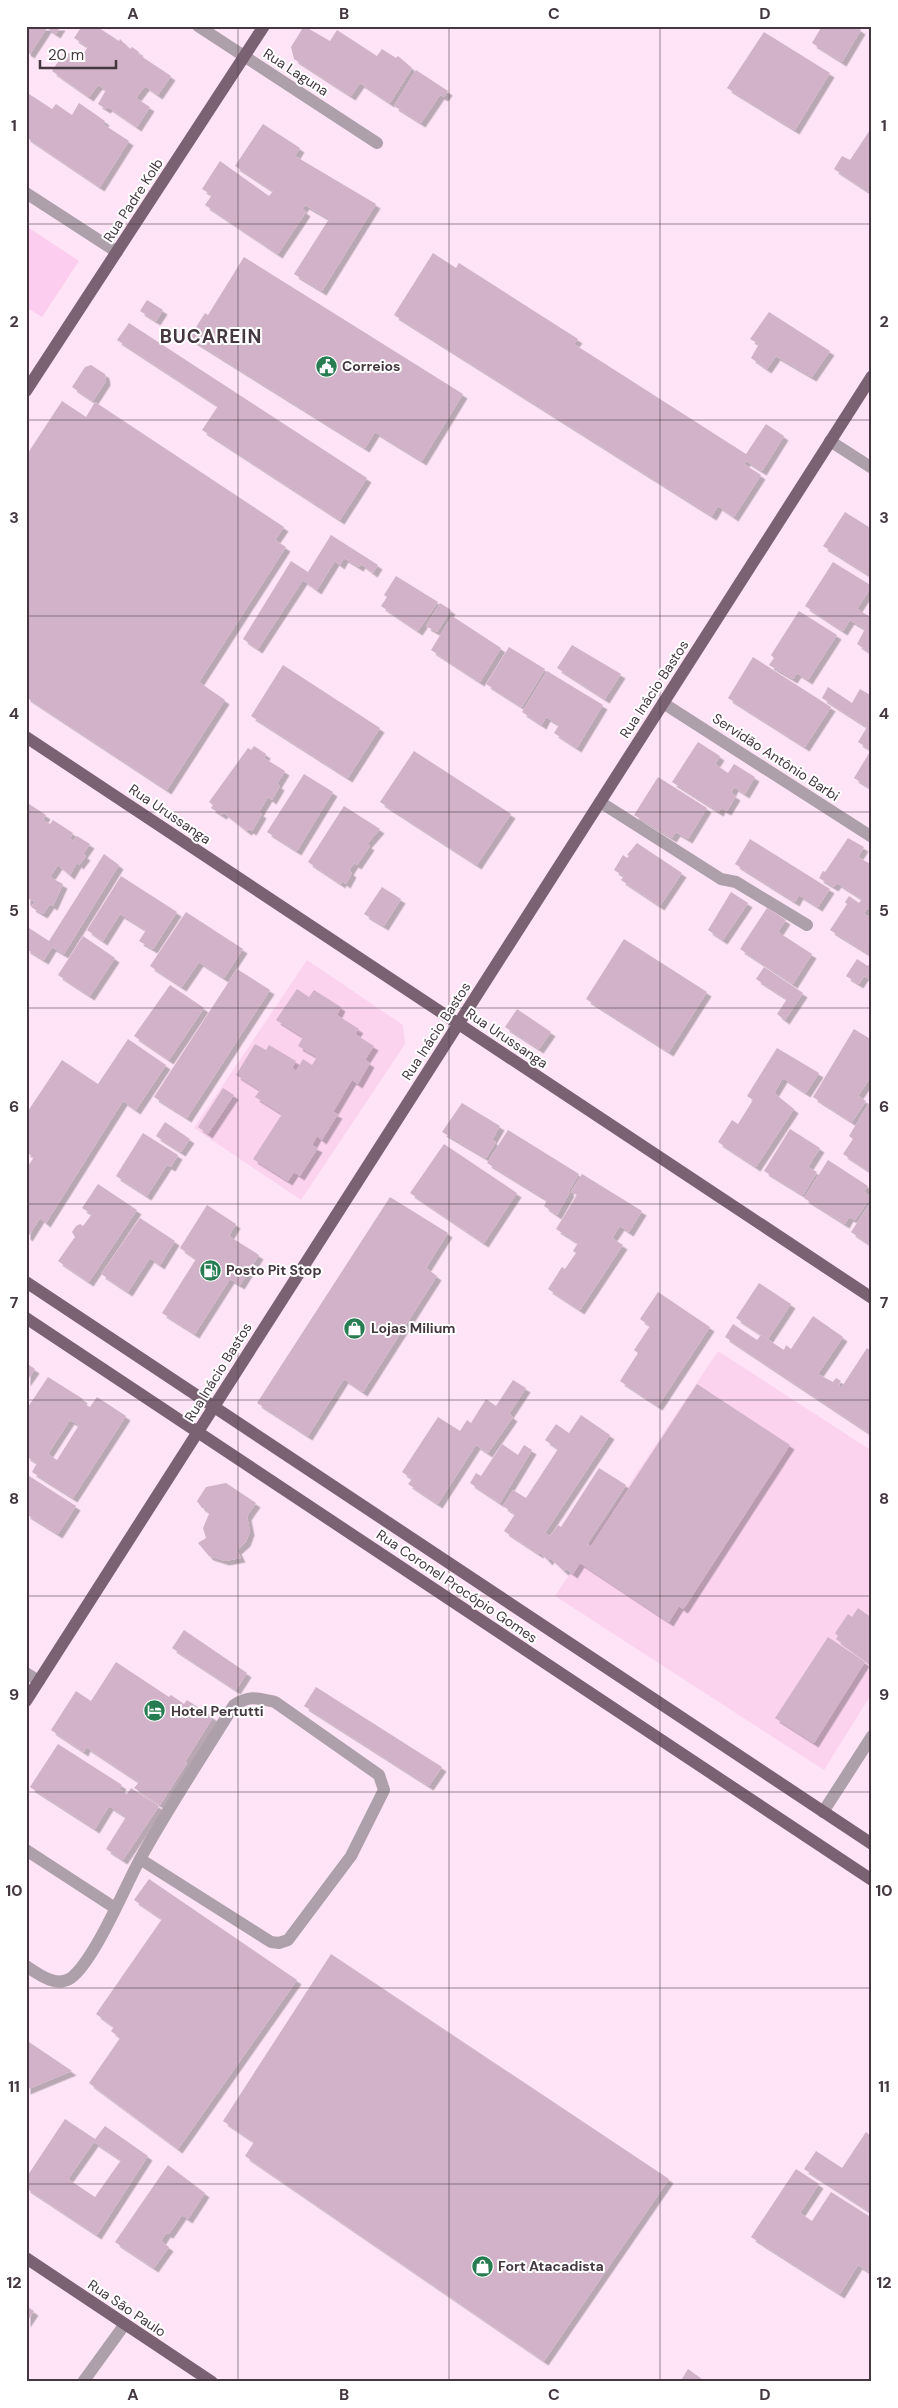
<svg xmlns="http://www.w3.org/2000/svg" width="898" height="2408" viewBox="0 0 898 2408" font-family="'DM Sans',sans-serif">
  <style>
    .built { fill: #fbd3ef }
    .green { fill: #fccdee }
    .building { fill: #d1b2c8; fill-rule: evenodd; filter: url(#shadow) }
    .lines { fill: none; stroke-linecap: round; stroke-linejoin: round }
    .minor { stroke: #aea0aa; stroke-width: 12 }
    .major { stroke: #7a6273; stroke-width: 12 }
    .grid { fill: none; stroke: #443740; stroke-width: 1; stroke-opacity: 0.55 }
    .labels { text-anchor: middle; stroke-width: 4; stroke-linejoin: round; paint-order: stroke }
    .street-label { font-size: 14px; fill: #443740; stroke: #fff }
    .poi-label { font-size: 14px; font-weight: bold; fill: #443740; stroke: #fff; text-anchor: start }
    .district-label { font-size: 19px; font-weight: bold; letter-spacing: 1px; fill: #443740; stroke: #fff }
    .neatline { fill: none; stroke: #443740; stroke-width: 2 }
    .grid-label { font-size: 16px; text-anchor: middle; font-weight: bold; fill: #443740 }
  </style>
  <defs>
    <filter id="shadow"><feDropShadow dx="4.5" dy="4.5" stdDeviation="0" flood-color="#0004"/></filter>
  </defs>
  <rect width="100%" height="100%" fill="#fee4f6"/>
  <!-- built -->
  <path class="built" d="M 307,960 L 403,1025 L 405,1044 L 301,1200 L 194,1128 Z
    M 718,1351 L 872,1451 L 872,1693 L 824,1770 L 555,1596 Z"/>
  <!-- green -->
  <path class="green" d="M 26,226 L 79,261 L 42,317 L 26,307 Z"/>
  <!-- building -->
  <path class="building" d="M 26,26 L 61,26 L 56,34 L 47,28 L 30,54 L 26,51 Z
    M 82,26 L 96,26 L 119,41 L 120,39 L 130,49 L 132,47 L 139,52 L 138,54 L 171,76 L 158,95 L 145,86 L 136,98 L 150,107 L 137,127 L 108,107 L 106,109 L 98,104 L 106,90 L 98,85 L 89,97 L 52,71 L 65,51 L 79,60 L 88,47 L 74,38 Z
    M 304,26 L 330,41 L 337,30 L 377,56 L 382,49 L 396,58 L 398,56 L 412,68 L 390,103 L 360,83 L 351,96 L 294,59 L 291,47 Z
    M 822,26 L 855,26 L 861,30 L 842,62 L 812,43 Z
    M 764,32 L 830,73 L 795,130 L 727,88 Z
    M 416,70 L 448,91 L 444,97 L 440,95 L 421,123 L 394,106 Z
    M 26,92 L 52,109 L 56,104 L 72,115 L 79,103 L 105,121 L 103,124 L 129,141 L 100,187 L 26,137 Z
    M 263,124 L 300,148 L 295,156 L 376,204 L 322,291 L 294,274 L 329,219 L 305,205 L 302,209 L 306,212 L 278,254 L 205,205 L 212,195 L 202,189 L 220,161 L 269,196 L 273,191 L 235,166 Z
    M 872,127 L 872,194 L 834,169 L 842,156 L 850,160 Z
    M 433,253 L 456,268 L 459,263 L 578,339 L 574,344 L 746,454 L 766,424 L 784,436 L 762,471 L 746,461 L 744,464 L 761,475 L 734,517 L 718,506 L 712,516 L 394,315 Z
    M 244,257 L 463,394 L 422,461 L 375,432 L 365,448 L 189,338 L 205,313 L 208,315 Z
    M 147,300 L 163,310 L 156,321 L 140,311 Z
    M 769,312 L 830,351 L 812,377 L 776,356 L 767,369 L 751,358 L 759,344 L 750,339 Z
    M 129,323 L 367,478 L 340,520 L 202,430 L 218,406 L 117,340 Z
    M 91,365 L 105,374 L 106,381 L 93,401 L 72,387 L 85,367 Z
    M 62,401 L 86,417 L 95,402 L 284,527 L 275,540 L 286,547 L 199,682 L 225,700 L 167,790 L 26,697 L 26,456 Z
    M 845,512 L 872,529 L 872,577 L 823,546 Z
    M 331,535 L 378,565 L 373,573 L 361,564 L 359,567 L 344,558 L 340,565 L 335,561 L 317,590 L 303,580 L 258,649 L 243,639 L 291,561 L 308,572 Z
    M 833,562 L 872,586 L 857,609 L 872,618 L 872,654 L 857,644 L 865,629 L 850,620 L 843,631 L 805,606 Z
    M 396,576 L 438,602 L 418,631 L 381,606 L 387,597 L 384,595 Z
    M 440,603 L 451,610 L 437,632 L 426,626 Z
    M 799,611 L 837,635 L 808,680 L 797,673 L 793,679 L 769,665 L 774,658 L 771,655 Z
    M 452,616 L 501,648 L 480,682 L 431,650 Z
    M 572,645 L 621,674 L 605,699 L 557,668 Z
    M 509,647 L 545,669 L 522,707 L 486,684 Z
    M 753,657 L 831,707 L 805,747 L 728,698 Z
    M 283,665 L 380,728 L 348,778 L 251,716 Z
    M 547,671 L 603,705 L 577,748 L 554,733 L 559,725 L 546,717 L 542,725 L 522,712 Z
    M 828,687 L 852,703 L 860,689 L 872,696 L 872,789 L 854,778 L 871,750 L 858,742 L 867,727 L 822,698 Z
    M 698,742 L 720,756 L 715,764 L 728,773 L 734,764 L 755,777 L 745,794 L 734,787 L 731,793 L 736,796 L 727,811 L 721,808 L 719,812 L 672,782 Z
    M 254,746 L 266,754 L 264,758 L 285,771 L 277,784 L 280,786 L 272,800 L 268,797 L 259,812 L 262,814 L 252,831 L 249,829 L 247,831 L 224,813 L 222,815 L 211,808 L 213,805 L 209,802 L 248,748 L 251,750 Z
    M 414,751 L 511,814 L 477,865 L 380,802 Z
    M 304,774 L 333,792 L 297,851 L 267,832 Z
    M 658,777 L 707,808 L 688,839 L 676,832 L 672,838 L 634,815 Z
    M 26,802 L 46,815 L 43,820 L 50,824 L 53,820 L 73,833 L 70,839 L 73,841 L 77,836 L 90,844 L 83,854 L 86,856 L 79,865 L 77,863 L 70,875 L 58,865 L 50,877 L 63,884 L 53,906 L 50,904 L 43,914 L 31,907 L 35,902 L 30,899 L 26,902 Z
    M 344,806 L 380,829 L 367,844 L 370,846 L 357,865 L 354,863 L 349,871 L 352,873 L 346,884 L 342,881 L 341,884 L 308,862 Z
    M 848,838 L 864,847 L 858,857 L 872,865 L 872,911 L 867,908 L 864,914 L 872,918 L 872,956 L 830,930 L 847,904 L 845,902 L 849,896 L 859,903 L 862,899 L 837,883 L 834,887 L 819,878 L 823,871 L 825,872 Z
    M 750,839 L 830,889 L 818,907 L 799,895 L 795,902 L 735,864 Z
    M 637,843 L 682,873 L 660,906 L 621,880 L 624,876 L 614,870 L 623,855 L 627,858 L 629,856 L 627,855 Z
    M 104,854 L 119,865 L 64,954 L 52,947 L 44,960 L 26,949 L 26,926 L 49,941 Z
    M 121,876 L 177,912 L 153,949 L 139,941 L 146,930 L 120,914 L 103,941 L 87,930 Z
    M 382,887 L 401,899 L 384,926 L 364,914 Z
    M 731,892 L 748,903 L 723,940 L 708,930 Z
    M 767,908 L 786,920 L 778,932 L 812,954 L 793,984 L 740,949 Z
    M 186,912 L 243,949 L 224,978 L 199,962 L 182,987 L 150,966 Z
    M 83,936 L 115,958 L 90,996 L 58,975 Z
    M 624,939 L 707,992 L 669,1052 L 586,999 Z
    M 857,959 L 868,966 L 872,960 L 872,981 L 864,976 L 859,984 L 846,976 Z
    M 764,967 L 803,993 L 785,1020 L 777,1014 L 787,999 L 756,979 Z
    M 237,969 L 270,990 L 187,1118 L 154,1097 Z
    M 170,985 L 204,1008 L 169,1060 L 134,1036 Z
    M 297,989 L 309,997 L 314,990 L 341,1007 L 337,1015 L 359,1029 L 355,1034 L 374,1046 L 365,1060 L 370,1063 L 358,1084 L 352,1080 L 333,1112 L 338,1114 L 322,1140 L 317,1136 L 312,1145 L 318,1148 L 300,1176 L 294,1172 L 288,1181 L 253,1159 L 282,1114 L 255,1097 L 260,1090 L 236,1075 L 255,1044 L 266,1050 L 269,1045 L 296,1061 L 292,1068 L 296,1071 L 303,1059 L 312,1065 L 317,1057 L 298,1046 L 303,1037 L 276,1020 Z
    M 517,1009 L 551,1032 L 539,1049 L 505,1027 Z
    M 854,1029 L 872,1040 L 872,1075 L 858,1096 L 866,1101 L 852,1122 L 813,1097 Z
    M 128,1039 L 166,1065 L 136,1110 L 123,1101 L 46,1223 L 40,1218 L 28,1237 L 26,1235 L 26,1169 L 34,1157 L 26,1152 L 26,1114 L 62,1060 L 98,1084 Z
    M 777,1048 L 819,1073 L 806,1093 L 783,1078 L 774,1093 L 794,1109 L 756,1167 L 718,1142 L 732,1120 L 738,1124 L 753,1100 L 747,1096 Z
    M 223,1088 L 234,1095 L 208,1134 L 198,1127 Z
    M 872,1098 L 872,1173 L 843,1154 L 853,1139 L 849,1136 Z
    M 462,1103 L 500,1126 L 492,1140 L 496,1142 L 486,1158 L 442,1132 Z
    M 165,1122 L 190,1139 L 181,1152 L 156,1136 Z
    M 790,1129 L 820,1148 L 808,1167 L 817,1172 L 803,1195 L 764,1171 Z
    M 508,1130 L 579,1174 L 569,1191 L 566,1189 L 570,1192 L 557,1215 L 544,1206 L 547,1200 L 487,1163 Z
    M 143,1133 L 178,1155 L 171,1167 L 167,1165 L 147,1196 L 116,1176 Z
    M 444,1144 L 517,1193 L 484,1243 L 410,1193 Z
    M 828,1160 L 868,1186 L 864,1192 L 871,1197 L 855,1220 L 849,1217 L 845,1224 L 804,1198 Z
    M 582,1174 L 642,1211 L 629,1232 L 620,1226 L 612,1238 L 623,1245 L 580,1310 L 548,1289 L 562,1267 L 565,1269 L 576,1253 L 573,1251 L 578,1243 L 556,1229 L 577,1195 L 571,1192 Z
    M 98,1184 L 137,1210 L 89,1282 L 58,1261 L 75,1237 L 72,1232 L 76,1226 L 80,1224 L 83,1226 L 92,1214 L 82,1208 Z
    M 390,1197 L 448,1233 L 426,1268 L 437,1276 L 363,1392 L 344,1379 L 308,1436 L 257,1403 Z
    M 872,1200 L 872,1246 L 851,1232 Z
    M 207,1205 L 236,1224 L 229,1236 L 259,1255 L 240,1285 L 230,1279 L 195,1334 L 162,1313 L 196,1259 L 180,1248 Z
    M 140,1218 L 175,1241 L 160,1265 L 150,1258 L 128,1292 L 101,1274 Z
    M 759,1283 L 791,1304 L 768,1339 L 736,1318 Z
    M 658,1292 L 710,1327 L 658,1406 L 620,1381 L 638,1353 L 634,1350 L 650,1326 L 640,1319 Z
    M 813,1316 L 843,1337 L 818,1374 L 833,1382 L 836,1378 L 841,1381 L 838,1386 L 841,1388 L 867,1348 L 872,1352 L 872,1435 L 725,1337 L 733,1324 L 757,1340 L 761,1335 L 784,1350 L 786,1345 L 791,1349 Z
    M 26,1363 L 35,1369 L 26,1382 Z
    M 48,1377 L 83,1399 L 81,1402 L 90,1407 L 97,1397 L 126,1416 L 73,1498 L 32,1472 L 37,1463 L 26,1456 L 26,1410 ZM 70,1420 L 79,1425 L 57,1460 L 48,1454 Z
    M 513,1380 L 526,1388 L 509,1414 L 513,1417 L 488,1453 L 476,1445 L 438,1504 L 408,1484 L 412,1479 L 402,1472 L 438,1417 L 460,1431 L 467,1420 L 471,1423 L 486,1399 L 496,1406 Z
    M 697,1384 L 790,1445 L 685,1607 L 683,1609 L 679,1606 L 669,1622 L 580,1563 L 573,1574 L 566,1569 L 564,1571 L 550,1558 L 548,1561 L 540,1552 L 539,1554 L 504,1531 L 515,1514 L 503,1506 L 513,1490 L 526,1498 L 558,1449 L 545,1440 L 556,1424 L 569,1433 L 581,1415 L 610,1435 L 545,1533 L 550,1536 L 558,1525 L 561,1527 L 599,1468 L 626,1485 L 587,1544 L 591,1546 Z
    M 502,1444 L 518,1455 L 524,1445 L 532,1450 L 500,1503 L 470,1483 L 476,1473 L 481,1476 Z
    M 26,1474 L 76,1506 L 58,1534 L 26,1514 Z
    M 226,1483 L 256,1503 L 247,1516 L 250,1531 L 246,1542 L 237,1550 L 241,1558 L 225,1561 L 209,1556 L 198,1543 L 206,1538 L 203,1528 L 209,1514 L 206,1509 L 202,1508 L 197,1501 L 206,1487 Z
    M 858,1608 L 872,1618 L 872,1659 L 869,1663 L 836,1639 L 838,1636 L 835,1633 L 848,1614 L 852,1617 Z
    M 184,1630 L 247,1673 L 236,1690 L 172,1648 Z
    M 828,1637 L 865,1662 L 814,1743 L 775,1718 Z
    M 116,1662 L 169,1697 L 171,1695 L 184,1704 L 187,1700 L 213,1717 L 185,1762 L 187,1763 L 160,1805 L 134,1788 L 139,1782 L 86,1747 L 84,1752 L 51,1730 L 76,1691 L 91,1701 Z
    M 316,1687 L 442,1767 L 429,1786 L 304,1706 Z
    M 58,1744 L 122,1785 L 119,1789 L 127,1794 L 131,1788 L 159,1806 L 123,1860 L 106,1849 L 126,1817 L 109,1806 L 95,1829 L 30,1787 Z
    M 149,1879 L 297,1980 L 178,2149 L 89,2083 L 120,2038 L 111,2031 L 114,2027 L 96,2014 L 162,1919 L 134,1900 Z
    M 331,1954 L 669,2179 L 544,2361 L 245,2156 L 254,2142 L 223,2121 Z
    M 26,2040 L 72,2071 L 26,2090 Z
    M 65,2119 L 95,2139 L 105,2126 L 148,2156 L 97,2235 L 26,2188 L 26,2178 ZM 94,2142 L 121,2160 L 95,2197 L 68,2179 Z
    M 866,2132 L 872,2137 L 872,2213 L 804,2169 L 816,2151 L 842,2168 Z
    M 168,2165 L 205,2193 L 188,2219 L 182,2215 L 169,2234 L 166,2233 L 161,2241 L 169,2247 L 154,2268 L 115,2242 Z
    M 796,2169 L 819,2184 L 800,2213 L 812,2221 L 831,2192 L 872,2218 L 872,2274 L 858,2265 L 840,2294 L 751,2237 Z
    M 26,2306 L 34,2311 L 26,2323 Z
    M 688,2369 L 706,2382 L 680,2382 Z"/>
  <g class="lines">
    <!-- minor -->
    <path class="minor" d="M 198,26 L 377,143
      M 26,193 L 117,252
      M 830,441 L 872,468
      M 663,703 L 872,837
      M 600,802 L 721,879 L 736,882 L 807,925
      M 26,1673 L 39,1681
      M 823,1812 L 872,1736
      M 26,1850 L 115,1908
      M 26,1966 C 38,1974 56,1988 71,1978 C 94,1961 124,1889 139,1861 C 168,1808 202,1757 234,1705 C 250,1695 257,1698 275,1702 L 379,1775 L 384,1790 L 351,1856 L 288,1940 L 279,1943 L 271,1942 L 140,1859
      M 83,2382 L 125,2324"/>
    <!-- major -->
    <path class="major" d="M 26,391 L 264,26
      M 26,737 L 872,1298
      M 26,1282 L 872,1844
      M 26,1318 L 872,1880
      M 26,1701 L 872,376
      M 26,2258 L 212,2382"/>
  </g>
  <!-- grid -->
  <path class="grid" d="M 238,26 L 238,2382M 449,26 L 449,2382M 660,26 L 660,2382M 26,224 L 872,224M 26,420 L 872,420M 26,616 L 872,616M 26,812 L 872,812M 26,1008 L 872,1008M 26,1204 L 872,1204M 26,1400 L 872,1400M 26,1596 L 872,1596M 26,1792 L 872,1792M 26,1988 L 872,1988M 26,2184 L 872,2184"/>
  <!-- icons -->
  <defs>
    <symbol id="civic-disc" viewBox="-11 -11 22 22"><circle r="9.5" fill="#277d51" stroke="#fff"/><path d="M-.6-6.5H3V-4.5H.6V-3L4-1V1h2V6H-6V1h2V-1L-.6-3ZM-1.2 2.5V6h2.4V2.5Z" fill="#fff"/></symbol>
    <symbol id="fuel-disc" viewBox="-11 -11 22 22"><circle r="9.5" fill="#277d51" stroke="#fff"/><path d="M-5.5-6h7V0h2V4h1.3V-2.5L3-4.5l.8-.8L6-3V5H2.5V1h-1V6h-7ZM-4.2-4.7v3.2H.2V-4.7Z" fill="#fff"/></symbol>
    <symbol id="shop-disc" viewBox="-11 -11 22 22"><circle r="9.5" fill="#277d51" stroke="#fff"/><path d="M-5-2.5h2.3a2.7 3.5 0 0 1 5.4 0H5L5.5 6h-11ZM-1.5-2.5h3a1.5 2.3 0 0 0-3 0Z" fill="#fff"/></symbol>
    <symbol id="hotel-disc" viewBox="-11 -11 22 22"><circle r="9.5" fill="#277d51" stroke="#fff"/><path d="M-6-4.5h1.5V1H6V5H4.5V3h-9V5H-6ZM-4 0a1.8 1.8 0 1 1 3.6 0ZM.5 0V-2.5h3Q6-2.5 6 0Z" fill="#fff"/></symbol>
  </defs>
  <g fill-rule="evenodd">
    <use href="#civic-disc" x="314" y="354" width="25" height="25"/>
    <use href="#fuel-disc" x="198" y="1258" width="25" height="25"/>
    <use href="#shop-disc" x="342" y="1316" width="25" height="25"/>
    <use href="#hotel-disc" x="142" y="1698" width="25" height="25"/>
    <use href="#shop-disc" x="470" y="2254" width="25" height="25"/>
  </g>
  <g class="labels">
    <!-- street labels -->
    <g class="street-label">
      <text transform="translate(296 72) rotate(33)" y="5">Rua Laguna</text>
      <text transform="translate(133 200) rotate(-57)" y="5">Rua Padre Kolb</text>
      <text transform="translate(654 689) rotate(-57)" y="5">Rua Inácio Bastos</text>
      <text transform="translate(776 757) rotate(33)" y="5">Servidão Antônio Barbi</text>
      <text transform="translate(170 814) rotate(34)" y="5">Rua Urussanga</text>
      <text transform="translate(436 1031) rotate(-57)" y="5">Rua Inácio Bastos</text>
      <text transform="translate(507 1038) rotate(34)" y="5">Rua Urussanga</text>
      <text transform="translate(218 1372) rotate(-58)" y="5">Rua Inácio Bastos</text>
      <text transform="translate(457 1586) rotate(34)" y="5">Rua Coronel Procópio Gomes</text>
      <text transform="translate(127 2308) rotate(34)" y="5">Rua São Paulo</text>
    </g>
    <!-- poi labels -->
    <g class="poi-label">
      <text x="342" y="371">Correios</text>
      <text x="226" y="1275">Posto Pit Stop</text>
      <text x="371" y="1333">Lojas Milium</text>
      <text x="171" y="1716">Hotel Pertutti</text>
      <text x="498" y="2271">Fort Atacadista</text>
    </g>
    <!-- district labels -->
    <g class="district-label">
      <text x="211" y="343">BUCAREIN</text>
    </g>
  </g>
  <!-- border -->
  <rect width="898" height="2408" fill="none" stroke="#ffffff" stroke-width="55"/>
  <!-- scale -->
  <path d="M40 60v8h76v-8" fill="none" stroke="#443740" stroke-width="2.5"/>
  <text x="48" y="60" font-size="15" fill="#443740" stroke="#ffffff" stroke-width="4" paint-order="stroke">20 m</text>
  <rect x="28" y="28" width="842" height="2352" class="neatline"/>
  <g class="grid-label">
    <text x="133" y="19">A</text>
    <text x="344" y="19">B</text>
    <text x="554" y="19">C</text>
    <text x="765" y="19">D</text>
    <text x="14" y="131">1</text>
    <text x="884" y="131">1</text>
    <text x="14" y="327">2</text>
    <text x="884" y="327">2</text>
    <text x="14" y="523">3</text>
    <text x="884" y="523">3</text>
    <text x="14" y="719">4</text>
    <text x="884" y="719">4</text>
    <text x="14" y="916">5</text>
    <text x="884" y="916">5</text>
    <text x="14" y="1112">6</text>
    <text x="884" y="1112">6</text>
    <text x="14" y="1308">7</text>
    <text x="884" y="1308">7</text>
    <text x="14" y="1504">8</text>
    <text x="884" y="1504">8</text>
    <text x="14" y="1700">9</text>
    <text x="884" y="1700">9</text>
    <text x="14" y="1896">10</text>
    <text x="884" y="1896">10</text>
    <text x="14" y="2092">11</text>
    <text x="884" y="2092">11</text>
    <text x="14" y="2288">12</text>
    <text x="884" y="2288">12</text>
    <text x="133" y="2400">A</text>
    <text x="344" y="2400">B</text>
    <text x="554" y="2400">C</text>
    <text x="765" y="2400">D</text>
  </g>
</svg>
